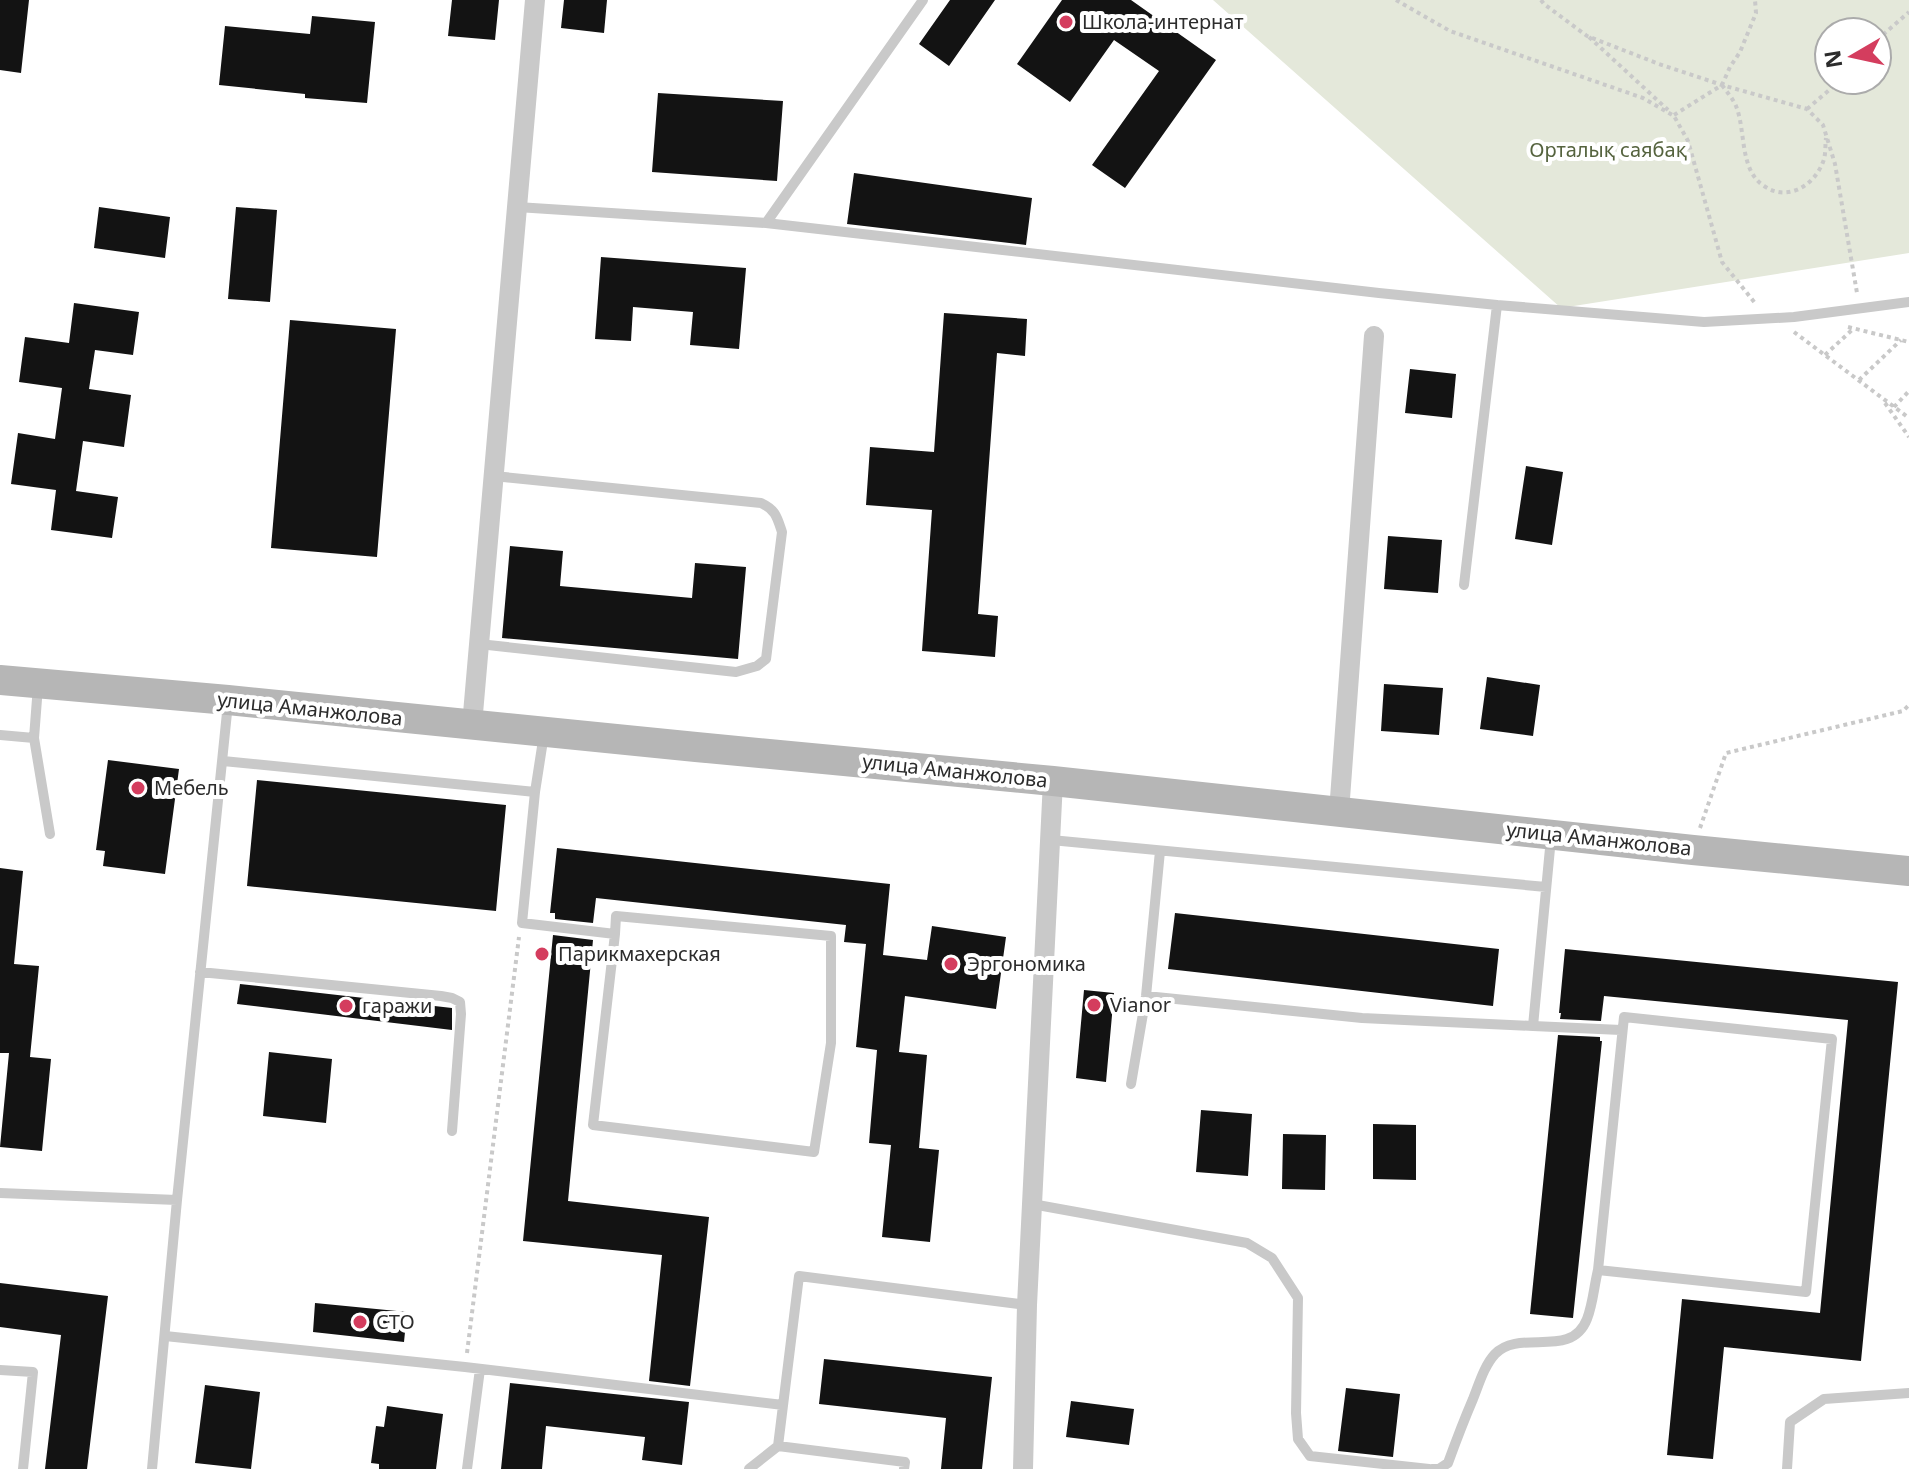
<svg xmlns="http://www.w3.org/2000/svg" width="1909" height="1469" viewBox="0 0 1909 1469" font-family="'Noto Sans',sans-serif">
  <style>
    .green { fill: #e4e8da; fill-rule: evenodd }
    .building { fill: #131313 }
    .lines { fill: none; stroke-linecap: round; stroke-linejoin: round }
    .path { stroke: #c9c9c9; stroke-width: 4; stroke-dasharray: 4 4; stroke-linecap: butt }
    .lane { stroke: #c9c9c9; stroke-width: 10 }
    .street { stroke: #c9c9c9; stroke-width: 20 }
    .secondary { stroke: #b6b6b6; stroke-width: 30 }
    .poi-dot { fill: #d43d5e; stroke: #fff; stroke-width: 3 }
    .labels { text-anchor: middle; stroke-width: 8; stroke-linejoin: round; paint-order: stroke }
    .poi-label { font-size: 20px; fill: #2c2c2c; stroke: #fff; text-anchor: start }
    .park-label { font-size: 20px; fill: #55633e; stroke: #fff }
    .street-label { font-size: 20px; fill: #2c2c2c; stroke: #fff }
  </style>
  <rect width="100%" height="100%" fill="#fff"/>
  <!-- green -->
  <path class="green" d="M 1213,0 L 1909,0 L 1909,253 L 1561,308 ZM 1829,32 L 1877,32 L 1877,80 L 1829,80 Z"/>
  <!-- building -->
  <path class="building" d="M 0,0 L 29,0 L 21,73 L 0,70 Z
    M 452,0 L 499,0 L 495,40 L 448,36 Z
    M 564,0 L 607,0 L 604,33 L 561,28 Z
    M 950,0 L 995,0 L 949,66 L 919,44 Z
    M 1062,0 L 1131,0 L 1216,60 L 1125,188 L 1092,165 L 1159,71 L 1114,40 L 1070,102 L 1017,64 Z
    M 312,16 L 375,22 L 367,103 L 305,98 L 305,94 L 219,85 L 225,26 L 310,34 Z
    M 658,93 L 783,101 L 777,181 L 652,172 Z
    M 854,173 L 1032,198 L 1026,245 L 847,224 Z
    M 99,207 L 170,217 L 165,258 L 94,248 Z
    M 236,207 L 277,210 L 270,302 L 228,299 Z
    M 601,257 L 746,268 L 739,349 L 690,345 L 693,312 L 633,307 L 631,341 L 595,339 Z
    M 74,303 L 139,312 L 133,355 L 95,350 L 89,389 L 131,395 L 124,447 L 83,441 L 76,491 L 118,497 L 112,538 L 51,530 L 56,490 L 11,484 L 18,433 L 55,439 L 62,388 L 19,382 L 25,337 L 69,343 Z
    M 944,313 L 1027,319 L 1025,356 L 997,353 L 978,614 L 998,616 L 995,657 L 922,651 L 932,510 L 866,505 L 870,447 L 934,452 Z
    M 290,320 L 396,329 L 377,557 L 271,548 Z
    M 1410,369 L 1456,374 L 1452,418 L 1405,413 Z
    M 1526,466 L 1563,472 L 1552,545 L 1515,539 Z
    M 1388,536 L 1442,540 L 1438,593 L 1384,589 Z
    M 510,546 L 563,551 L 560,586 L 692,598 L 695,563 L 746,567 L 738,659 L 502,638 Z
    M 1487,677 L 1540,685 L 1533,736 L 1480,729 Z
    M 1384,684 L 1443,688 L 1439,735 L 1381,731 Z
    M 108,760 L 179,769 L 165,874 L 103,866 L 105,851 L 96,850 Z
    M 257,780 L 506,805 L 496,911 L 247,886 Z
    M 557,848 L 890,884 L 883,955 L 927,960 L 932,926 L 1006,937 L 996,1009 L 905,996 L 899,1052 L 927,1055 L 919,1148 L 939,1150 L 930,1242 L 882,1237 L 891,1145 L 869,1143 L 877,1050 L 856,1047 L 866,944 L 844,942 L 846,925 L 596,898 L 593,923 L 555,919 L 555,913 L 550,913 Z
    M 0,868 L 23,871 L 14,964 L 39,966 L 30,1057 L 51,1059 L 42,1151 L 0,1147 L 9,1053 L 0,1053 Z
    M 1175,913 L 1499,949 L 1493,1006 L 1168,969 Z
    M 553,935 L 593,940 L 568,1201 L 709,1217 L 690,1386 L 649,1381 L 662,1255 L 523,1241 Z
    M 1565,949 L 1898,982 L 1861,1361 L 1724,1347 L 1713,1459 L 1667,1455 L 1682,1299 L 1820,1313 L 1848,1020 L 1604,996 L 1601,1021 L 1560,1019 L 1561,1013 L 1559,1013 Z
    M 240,984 L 452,1008 L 452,1030 L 237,1004 Z
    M 1084,990 L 1114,993 L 1106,1082 L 1076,1078 Z
    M 1558,1035 L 1600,1037 L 1600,1041 L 1602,1041 L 1573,1318 L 1530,1314 Z
    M 269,1052 L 332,1059 L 326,1123 L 263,1116 Z
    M 1201,1110 L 1252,1114 L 1248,1176 L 1196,1172 Z
    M 1373,1124 L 1416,1125 L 1416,1180 L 1373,1179 Z
    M 1283,1134 L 1326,1135 L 1325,1190 L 1282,1189 Z
    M 0,1283 L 108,1296 L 87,1469 L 45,1469 L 61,1335 L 0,1327 Z
    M 315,1303 L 407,1312 L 404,1342 L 313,1332 Z
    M 824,1359 L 992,1377 L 982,1469 L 941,1469 L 946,1418 L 819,1404 Z
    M 510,1383 L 689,1402 L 682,1465 L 642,1460 L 645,1437 L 546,1426 L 542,1469 L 501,1469 Z
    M 205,1385 L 260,1392 L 251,1469 L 195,1463 Z
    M 1346,1388 L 1400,1394 L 1393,1457 L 1338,1451 Z
    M 1071,1401 L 1134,1409 L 1129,1445 L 1066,1437 Z
    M 387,1406 L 443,1414 L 436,1469 L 379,1469 L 379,1464 L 371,1463 L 376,1426 L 384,1427 Z"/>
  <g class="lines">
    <!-- path -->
    <path class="path" d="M 1396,0 L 1450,31 L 1643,98 L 1674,116 L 1688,141 L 1722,262 L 1755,303
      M 1541,0 L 1544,4 L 1587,36 L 1659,64 L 1722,85 L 1807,109 L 1823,125 L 1835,164 L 1857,293
      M 1589,37 L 1668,110
      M 1877,40 L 1909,12
      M 1722,85 C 1727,92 1733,99 1736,106 C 1746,130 1739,170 1764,186 C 1787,202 1814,186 1823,162 C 1826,155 1825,146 1826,138
      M 1807,109 L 1841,80
      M 1674,115 L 1722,85 L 1730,67 L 1740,52 L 1756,13 L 1755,0
      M 1848,327 L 1909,342
      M 1794,332 L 1909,418
      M 1825,355 L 1853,329
      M 1859,380 L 1901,340
      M 1885,403 L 1909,437
      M 1894,407 L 1909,391
      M 1700,828 L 1726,753 L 1903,711 L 1909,705
      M 467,1353 L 519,937"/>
    <!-- lane -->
    <path class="lane" d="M 517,207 L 766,223 L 923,0
      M 766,223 L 1379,293 L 1497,305
      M 1464,585 L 1497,305 L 1704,322 L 1794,317 L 1909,302
      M 479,644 L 736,672 L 757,666 L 766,659 L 782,532 C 777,517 776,510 761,503 L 494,476
      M 38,686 L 34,738 L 50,834
      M 544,734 L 535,792 L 522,923 L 615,934 L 616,916 L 831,936 L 831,1043 L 814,1152 L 593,1125 L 615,934
      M 0,735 L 34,738
      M 223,761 L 535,792
      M 1551,838 L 1533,1026 L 1621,1030
      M 1051,840 L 1546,887
      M 200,972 L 441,996 L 452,998 L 460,1002 L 461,1014 L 452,1131
      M 1146,996 L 1362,1018 L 1533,1026
      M 1624,1017 L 1832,1039 L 1806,1292 L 1598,1270 Z
      M 1131,1084 L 1146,996 L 1160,851
      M 0,1193 L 177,1200
      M 1032,1204 L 1247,1243 L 1272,1258 L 1298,1298 L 1296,1413 L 1298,1439 L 1310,1456 L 1429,1469
      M 165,1336 L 465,1367 L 783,1405
      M 0,1370 L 33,1372 L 23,1469
      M 778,1446 L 905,1462 L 904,1469
      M 152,1469 L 177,1200 L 228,703
      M 467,1469 L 480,1369
      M 749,1469 L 778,1446 L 799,1276 L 1027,1305
      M 1432,1469 L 1439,1469 L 1448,1463 C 1456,1441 1464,1420 1473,1399 C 1479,1384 1484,1366 1495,1354 C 1520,1328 1571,1360 1587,1319 C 1593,1304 1594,1286 1598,1270
      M 1787,1469 L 1790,1422 L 1824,1399 L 1909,1393"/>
    <!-- street -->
    <path class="street" d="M 472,725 L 535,0
      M 1339,812 L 1374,336
      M 1023,1469 L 1027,1305 L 1053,781"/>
    <!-- secondary -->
    <path class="secondary" d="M 0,680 L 228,700 L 696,747 L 1053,781 L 1693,850 L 1909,871"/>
  </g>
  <!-- markers -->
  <g class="poi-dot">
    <circle cx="1066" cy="22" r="8"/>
    <circle cx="138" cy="788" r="8"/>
    <circle cx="542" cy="954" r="8"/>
    <circle cx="951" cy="964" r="8"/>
    <circle cx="1094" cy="1005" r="8"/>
    <circle cx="346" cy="1006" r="8"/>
    <circle cx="360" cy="1322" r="8"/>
  </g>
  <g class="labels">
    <!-- poi labels -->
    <g class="poi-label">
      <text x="1082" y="29">Школа-интернат</text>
      <text x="154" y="795">Мебель</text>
      <text x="558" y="961">Парикмахерская</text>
      <text x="967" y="971">Эргономика</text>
      <text x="1110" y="1012">Vianor</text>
      <text x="362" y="1013">гаражи</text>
      <text x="376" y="1329">СТО</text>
    </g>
    <!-- park labels -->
    <g class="park-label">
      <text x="1608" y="157">Орталық саябақ</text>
    </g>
    <!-- street labels -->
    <g class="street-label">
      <text transform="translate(310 709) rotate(6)" y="7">улица Аманжолова</text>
      <text transform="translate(955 771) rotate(6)" y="7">улица Аманжолова</text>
      <text transform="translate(1599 839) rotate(6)" y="7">улица Аманжолова</text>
    </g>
  </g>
  <!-- north arrow -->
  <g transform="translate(1853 56) rotate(261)"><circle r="38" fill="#ffffff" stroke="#ababab" stroke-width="2"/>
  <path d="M0-6L14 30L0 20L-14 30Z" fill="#d43d5e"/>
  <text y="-12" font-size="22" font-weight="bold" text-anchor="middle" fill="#2c2c2c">N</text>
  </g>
</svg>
